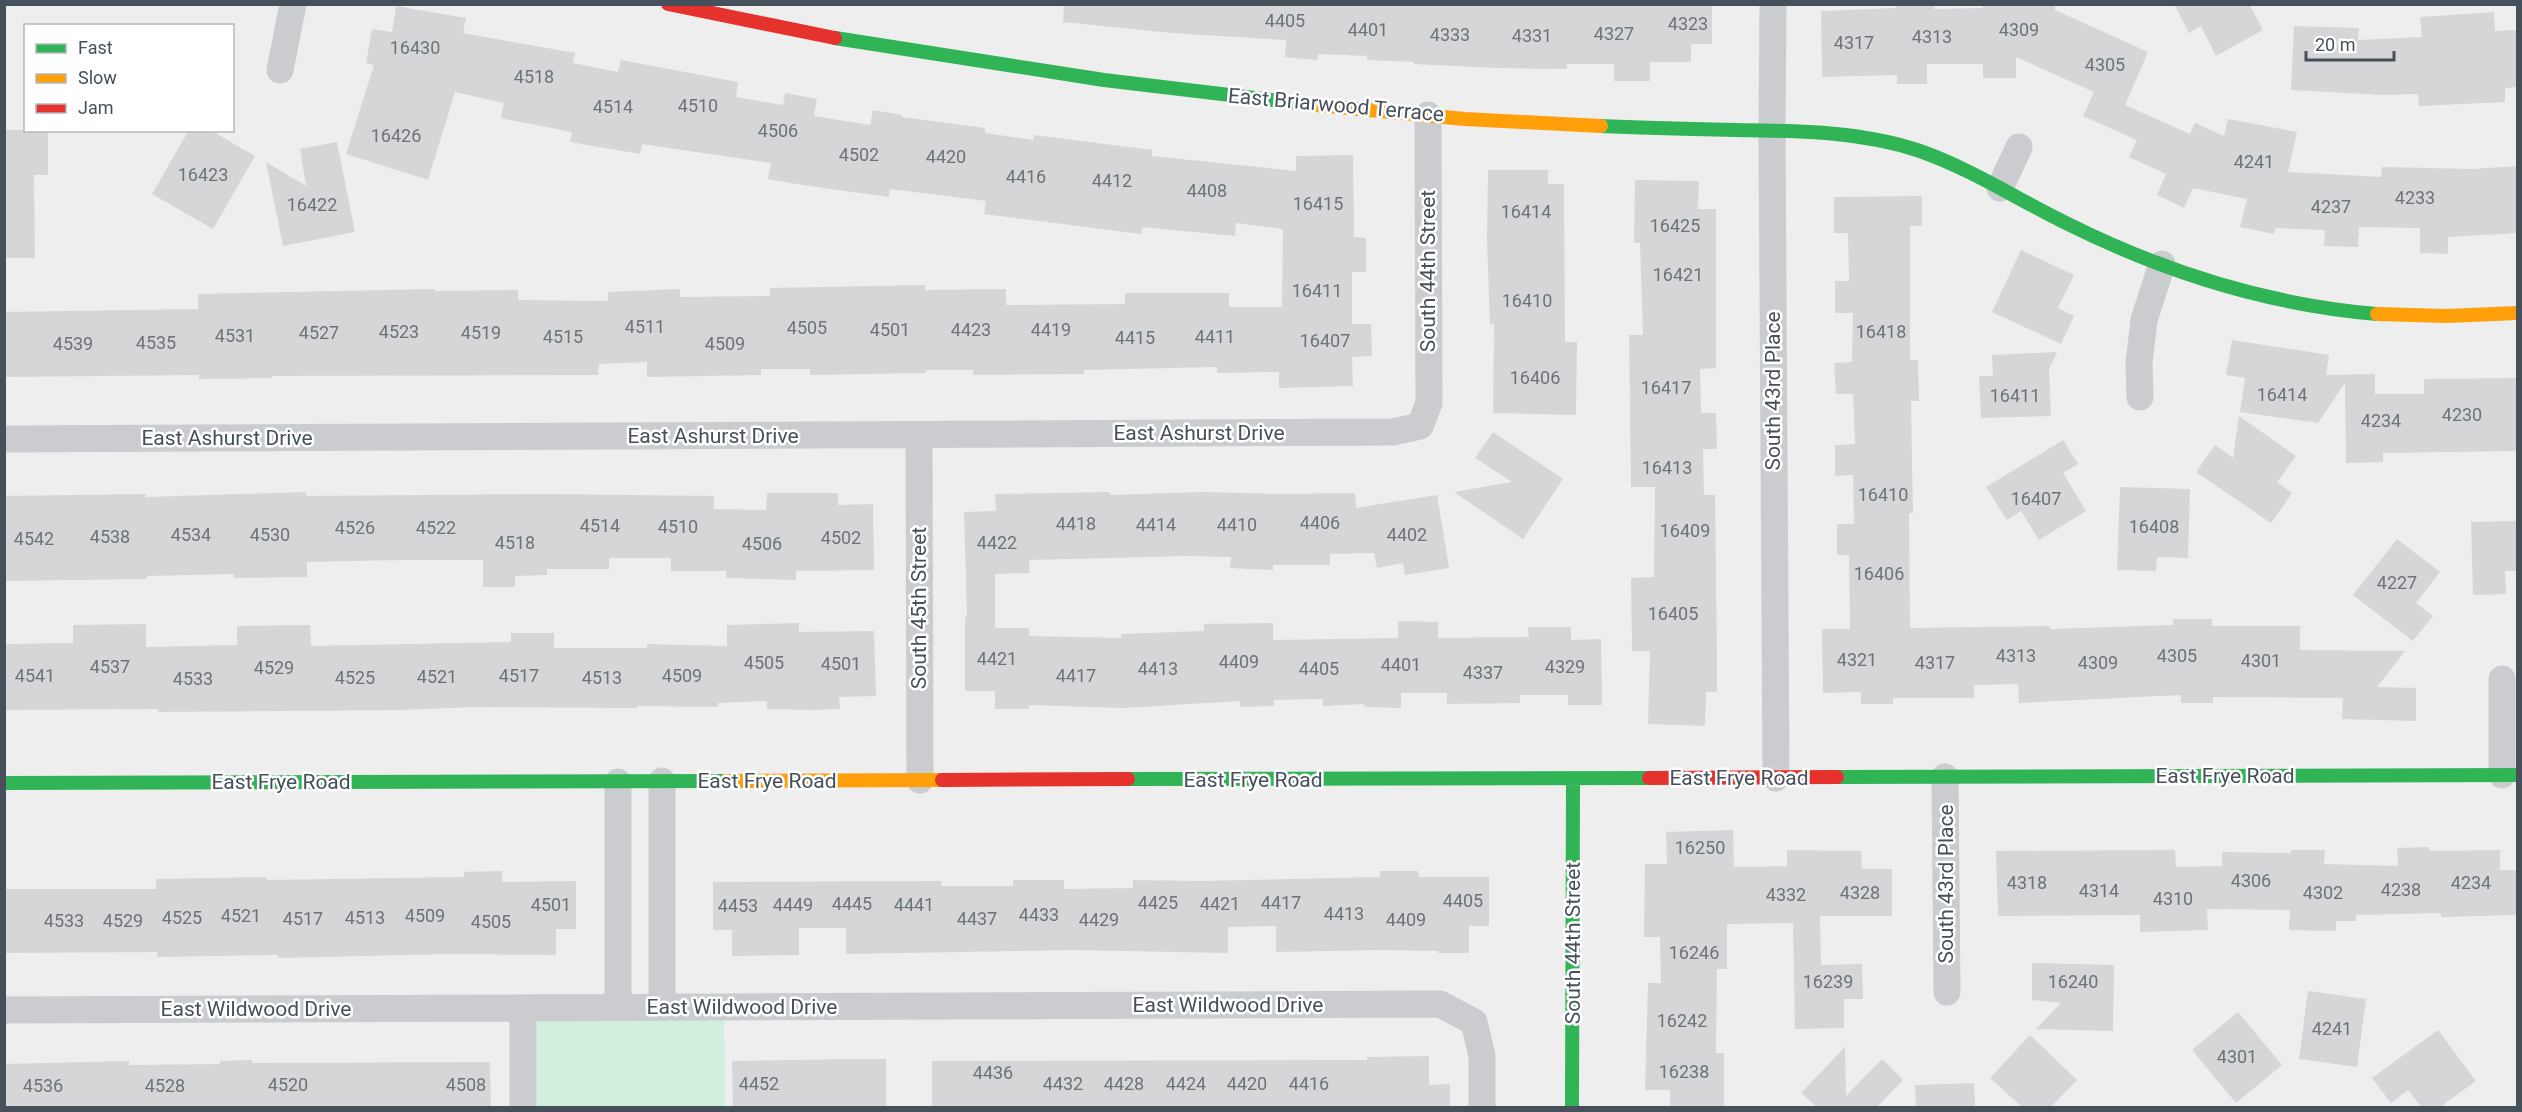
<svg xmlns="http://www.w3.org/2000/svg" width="2522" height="1112" viewBox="0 0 2522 1112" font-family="Roboto,sans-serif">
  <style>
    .park { fill: #d2eedd }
    .building { fill: #d6d6d8 }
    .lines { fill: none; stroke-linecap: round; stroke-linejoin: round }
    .street { stroke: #cacccf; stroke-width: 27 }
    .fast { stroke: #30b455; stroke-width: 14 }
    .slow { stroke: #ff9f0a; stroke-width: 14 }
    .jam { stroke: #e5322d; stroke-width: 14 }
    .labels { text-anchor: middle; stroke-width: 5; stroke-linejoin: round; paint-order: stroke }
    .number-label { font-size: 18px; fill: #6b737b }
    .street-label { font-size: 21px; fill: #45505a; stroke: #fff }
  </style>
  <rect width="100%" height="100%" fill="#efeeee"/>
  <!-- park -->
  <path class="park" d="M 724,1007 L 725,1107 L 523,1107 L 523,1008 Z"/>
  <!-- building -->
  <path class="building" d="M 1064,4 L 1712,4 L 1712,44 L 1691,44 L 1691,62 L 1650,62 L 1650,81 L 1614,81 L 1614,64 L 1567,64 L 1567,69 L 1496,68 L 1414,64 L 1414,62 L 1367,60 L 1367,56 L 1318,54 L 1317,60 L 1285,57 L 1286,40 L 1172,33 L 1063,22 Z
    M 1896,4 L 1934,4 L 1934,9 L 1983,8 L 1983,4 L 2055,4 L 2055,10 L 2148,52 L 2125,105 L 2190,134 L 2195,123 L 2224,136 L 2228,119 L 2297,132 L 2288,172 L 2381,177 L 2382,167 L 2473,169 L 2517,166 L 2517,233 L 2448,237 L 2448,254 L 2420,253 L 2420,228 L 2359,227 L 2358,247 L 2324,246 L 2325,230 L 2276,228 L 2274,234 L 2240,227 L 2247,199 L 2193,188 L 2184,208 L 2157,195 L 2166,174 L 2129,157 L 2137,140 L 2083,116 L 2094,92 L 2016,57 L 2016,78 L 1983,78 L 1983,64 L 1927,64 L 1927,84 L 1897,84 L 1897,75 L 1822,77 L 1821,11 L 1896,8 Z
    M 2174,4 L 2249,4 L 2263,30 L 2216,56 L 2201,26 L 2189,33 Z
    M 396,6 L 466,18 L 463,33 L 575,53 L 573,63 L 618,72 L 621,60 L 738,82 L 736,97 L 783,105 L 785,93 L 817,99 L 814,116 L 870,125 L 873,110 L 902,115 L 902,117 L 985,128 L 985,133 L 1033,140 L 1034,135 L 1081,141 L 1152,150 L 1152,156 L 1296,171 L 1296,156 L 1353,155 L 1354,237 L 1366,238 L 1366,272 L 1352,272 L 1352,324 L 1371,324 L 1372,356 L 1352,357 L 1353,386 L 1279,388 L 1279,372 L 1217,373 L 1217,367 L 1084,370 L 1084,374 L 973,375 L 973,370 L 926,370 L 926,373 L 810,375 L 810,369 L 761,369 L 761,375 L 647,377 L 647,362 L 599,364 L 598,375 L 272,376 L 272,378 L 199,379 L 199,375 L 4,377 L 4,312 L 198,309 L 198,294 L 435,289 L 435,291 L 518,290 L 518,300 L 608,301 L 608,292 L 680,289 L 680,297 L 770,296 L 770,288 L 925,285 L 925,290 L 1006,289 L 1006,305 L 1125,304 L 1125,293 L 1229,293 L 1229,307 L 1282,307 L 1283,229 L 1236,223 L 1235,236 L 1142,227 L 1141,234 L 984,214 L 986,201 L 890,189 L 889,197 L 802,185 L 768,179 L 771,163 L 642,144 L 640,154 L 570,142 L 572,132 L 501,118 L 504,103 L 455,92 L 428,180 L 346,154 L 374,65 L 366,63 L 372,29 L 392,32 Z
    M 2494,12 L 2495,31 L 2517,30 L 2517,87 L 2505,88 L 2505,102 L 2419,106 L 2418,94 L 2383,95 L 2291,90 L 2294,26 L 2359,28 L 2358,40 L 2422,37 L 2420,17 Z
    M 4,130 L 48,130 L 48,175 L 34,175 L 35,258 L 4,258 Z
    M 189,130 L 210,130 L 255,156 L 213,229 L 152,194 Z
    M 337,142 L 355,232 L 283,246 L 266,162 L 306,186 L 300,149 Z
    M 1488,170 L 1548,170 L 1548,184 L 1564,184 L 1565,342 L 1577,342 L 1576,415 L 1493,413 L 1494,324 L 1490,325 L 1487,240 Z
    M 1635,180 L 1699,181 L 1698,209 L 1716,209 L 1716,368 L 1700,369 L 1701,413 L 1716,413 L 1717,449 L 1703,449 L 1704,495 L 1715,495 L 1717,661 L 1717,692 L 1706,692 L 1705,726 L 1648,724 L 1650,651 L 1632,651 L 1631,578 L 1654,577 L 1655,487 L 1631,487 L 1629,335 L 1643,335 L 1640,243 L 1634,243 Z
    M 1922,196 L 1922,226 L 1910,226 L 1910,360 L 1918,360 L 1919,401 L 1911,401 L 1913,513 L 1909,513 L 1910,628 L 2050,626 L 2050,629 L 2173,625 L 2173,619 L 2212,619 L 2212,626 L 2300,626 L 2300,650 L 2405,651 L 2377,687 L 2416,688 L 2416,721 L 2342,719 L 2343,698 L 2213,697 L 2213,703 L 2181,703 L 2181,695 L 2019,703 L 2018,684 L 1974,685 L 1974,698 L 1893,698 L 1893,704 L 1861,704 L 1861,692 L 1823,693 L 1822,629 L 1850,629 L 1849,555 L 1837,555 L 1837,524 L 1854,524 L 1853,475 L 1835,476 L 1835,445 L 1855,444 L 1853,394 L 1836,394 L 1834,363 L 1852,362 L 1853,313 L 1835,313 L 1835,281 L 1849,281 L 1848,233 L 1834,233 L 1834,197 Z
    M 2021,250 L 2074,275 L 2058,308 L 2074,316 L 2061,344 L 1992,312 Z
    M 2232,340 L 2329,355 L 2326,375 L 2375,374 L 2375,394 L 2424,394 L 2424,379 L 2517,378 L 2517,451 L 2383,453 L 2383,462 L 2346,463 L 2345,383 L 2318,423 L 2240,412 L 2245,378 L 2226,375 Z
    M 2057,352 L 2049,369 L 2051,416 L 1981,418 L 1979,376 L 1993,376 L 1992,355 Z
    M 2239,416 L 2296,456 L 2277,482 L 2292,493 L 2271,523 L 2196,472 L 2215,445 L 2233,458 Z
    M 1493,432 L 1563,479 L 1523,539 L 1454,492 L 1512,482 L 1475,458 Z
    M 2063,440 L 2078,464 L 2063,473 L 2086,511 L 2039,540 L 2021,511 L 2007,520 L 1986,487 Z
    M 2120,487 L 2190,489 L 2188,558 L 2157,557 L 2156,571 L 2117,570 Z
    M 306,492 L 306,496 L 547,494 L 714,496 L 714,509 L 766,510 L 767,493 L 838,493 L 838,505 L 873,504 L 874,570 L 796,571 L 796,580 L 726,578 L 726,571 L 671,571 L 671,558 L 609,558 L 609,569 L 547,569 L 547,575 L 515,576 L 515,587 L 483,587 L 483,560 L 401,560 L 307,562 L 307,577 L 234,578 L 234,574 L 147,576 L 147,579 L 4,581 L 4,496 L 146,494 L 146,497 Z
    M 1110,492 L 1110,495 L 1202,492 L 1283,494 L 1355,493 L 1356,508 L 1437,495 L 1449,568 L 1405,575 L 1403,563 L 1377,568 L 1374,553 L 1330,554 L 1330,565 L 1273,565 L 1273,570 L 1230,568 L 1231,557 L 1189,556 L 1029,560 L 1030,573 L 995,574 L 995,628 L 1029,628 L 1029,636 L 1121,638 L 1121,634 L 1204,631 L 1204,624 L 1273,623 L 1273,640 L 1398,638 L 1398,621 L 1438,622 L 1438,638 L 1529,637 L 1528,627 L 1571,627 L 1571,640 L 1601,639 L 1602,705 L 1568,705 L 1568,695 L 1520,695 L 1520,703 L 1447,704 L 1447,693 L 1401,693 L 1401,708 L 1364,707 L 1365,704 L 1323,706 L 1323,699 L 1274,700 L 1274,706 L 1240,707 L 1240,701 L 1123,708 L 1029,705 L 1029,709 L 995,709 L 995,691 L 965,691 L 965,617 L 967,617 L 964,512 L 996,511 L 995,494 Z
    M 2517,521 L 2517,571 L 2505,571 L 2506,594 L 2473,595 L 2471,522 Z
    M 2397,539 L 2440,572 L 2416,603 L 2433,616 L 2413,641 L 2353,595 Z
    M 799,623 L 799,632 L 874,631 L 876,696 L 839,697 L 840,709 L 809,710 L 767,709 L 767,701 L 718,703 L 718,707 L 637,706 L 637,708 L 473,707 L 402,710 L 158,712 L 158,709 L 4,710 L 4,644 L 73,643 L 73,625 L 146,624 L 146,647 L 237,645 L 237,626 L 310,625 L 311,646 L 511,642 L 511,633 L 554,633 L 554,648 L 647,648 L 647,644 L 727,646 L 727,625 Z
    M 1733,830 L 1734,867 L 1787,866 L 1787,850 L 1861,851 L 1862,869 L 1892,869 L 1892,916 L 1820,916 L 1821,965 L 1862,964 L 1863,999 L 1844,999 L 1844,1028 L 1795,1029 L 1793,923 L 1727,924 L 1727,969 L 1717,969 L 1716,1053 L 1724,1053 L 1724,1107 L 1670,1107 L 1670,1090 L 1645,1090 L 1648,983 L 1661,983 L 1660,937 L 1644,937 L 1645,864 L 1667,864 L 1666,832 Z
    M 2429,847 L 2430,851 L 2500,850 L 2500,870 L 2517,870 L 2517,915 L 2441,917 L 2441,913 L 2356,915 L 2356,921 L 2336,921 L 2336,931 L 2289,930 L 2290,910 L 2207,909 L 2208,930 L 2140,932 L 2140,915 L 1998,916 L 1996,851 L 2175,850 L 2176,867 L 2222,866 L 2222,852 L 2291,853 L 2291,850 L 2325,850 L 2324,864 L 2398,866 L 2397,848 Z
    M 502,871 L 502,882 L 576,881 L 576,929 L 556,929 L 556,955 L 451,954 L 278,958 L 278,955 L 157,957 L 157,952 L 4,953 L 4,889 L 156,889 L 156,879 L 267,877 L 267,880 L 464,877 L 464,872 Z
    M 1380,871 L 1418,871 L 1419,877 L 1489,877 L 1489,926 L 1469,926 L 1469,953 L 1438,953 L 1438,951 L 1381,950 L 1276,952 L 1276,926 L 1228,927 L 1228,953 L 1073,950 L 846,954 L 846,928 L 799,928 L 799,955 L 732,956 L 732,930 L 713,930 L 713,882 L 941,881 L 941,886 L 1013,886 L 1013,880 L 1064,880 L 1064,889 L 1133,888 L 1133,880 L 1201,881 L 1380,877 Z
    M 2032,963 L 2114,965 L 2113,1031 L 2036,1029 L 2061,1003 L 2032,1000 Z
    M 2308,991 L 2366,999 L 2357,1067 L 2299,1059 Z
    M 2238,1012 L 2282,1065 L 2236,1103 L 2192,1050 Z
    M 2438,1030 L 2476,1081 L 2440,1107 L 2421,1107 L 2408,1090 L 2391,1103 L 2372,1078 Z
    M 2030,1035 L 2077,1080 L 2051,1107 L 2022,1107 L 1990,1078 Z
    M 1845,1047 L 1846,1096 L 1882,1059 L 1903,1080 L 1877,1107 L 1817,1107 L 1801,1093 Z
    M 1429,1056 L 1429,1085 L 1450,1084 L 1450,1107 L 932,1107 L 932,1061 L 1367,1060 L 1367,1057 Z
    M 856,1059 L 886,1059 L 886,1107 L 733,1107 L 732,1061 Z
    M 252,1060 L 252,1063 L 490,1062 L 491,1107 L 4,1107 L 4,1064 L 129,1061 L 129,1065 L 220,1064 L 220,1061 Z
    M 1974,1083 L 1975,1107 L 1916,1107 L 1915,1085 Z"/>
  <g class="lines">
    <!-- street -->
    <path class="street" d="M 1773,4 L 1772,132 L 1776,778
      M 280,70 L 293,4
      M 2000,188 L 2019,147
      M 2140,397 L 2139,363 L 2144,320 L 2162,264
      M 919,435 L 920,780
      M 4,439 L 1393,432 L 1420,426 L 1429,403 L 1428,115
      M 2502,679 L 2502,775
      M 1945,777 L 1947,992
      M 662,781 L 662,1007
      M 618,782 L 618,1007
      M 523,1008 L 523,1108
      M 4,1010 L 1440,1004 L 1474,1022 L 1482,1056 L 1482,1108"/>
    <!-- fast -->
    <path class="fast" d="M 835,38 L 1104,80 L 1305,104
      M 1601,126 C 1646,128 1691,129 1736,130 C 1798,131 1861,131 1920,151 C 1971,169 2017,199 2066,223 C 2162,271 2269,305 2377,314
      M 1837,777 L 2518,775
      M 1128,779 L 1649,778
      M 4,783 L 726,781
      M 1572,1108 L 1573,779"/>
    <!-- slow -->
    <path class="slow" d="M 1305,104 L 1465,119 L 1601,126
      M 2377,314 L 2447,316 L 2518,313
      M 726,781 L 942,780"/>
    <!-- jam -->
    <path class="jam" d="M 668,4 L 835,38
      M 1649,778 L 1837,777
      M 942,780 L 1128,779"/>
  </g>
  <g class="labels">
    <!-- number labels -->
    <g class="number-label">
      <text x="1285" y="27">4405</text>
      <text x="1688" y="30">4323</text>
      <text x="1368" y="36">4401</text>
      <text x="2019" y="36">4309</text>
      <text x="1614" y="40">4327</text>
      <text x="1450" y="41">4333</text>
      <text x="1532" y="42">4331</text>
      <text x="1932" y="43">4313</text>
      <text x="1854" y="49">4317</text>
      <text x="415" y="54">16430</text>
      <text x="2105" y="71">4305</text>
      <text x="534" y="83">4518</text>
      <text x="698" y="112">4510</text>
      <text x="613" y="113">4514</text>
      <text x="778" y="137">4506</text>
      <text x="396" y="142">16426</text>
      <text x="859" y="161">4502</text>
      <text x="946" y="163">4420</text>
      <text x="2254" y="168">4241</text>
      <text x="203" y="181">16423</text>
      <text x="1026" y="183">4416</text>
      <text x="1112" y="187">4412</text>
      <text x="1207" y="197">4408</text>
      <text x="2415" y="204">4233</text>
      <text x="1318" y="210">16415</text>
      <text x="312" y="211">16422</text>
      <text x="2331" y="213">4237</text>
      <text x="1526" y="218">16414</text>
      <text x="1675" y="232">16425</text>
      <text x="1678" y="281">16421</text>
      <text x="1317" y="297">16411</text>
      <text x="1527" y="307">16410</text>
      <text x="645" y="333">4511</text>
      <text x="807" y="334">4505</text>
      <text x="890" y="336">4501</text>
      <text x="971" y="336">4423</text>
      <text x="1051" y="336">4419</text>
      <text x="399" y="338">4523</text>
      <text x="1881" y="338">16418</text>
      <text x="319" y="339">4527</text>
      <text x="481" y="339">4519</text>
      <text x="235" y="342">4531</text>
      <text x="563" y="343">4515</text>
      <text x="1215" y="343">4411</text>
      <text x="1135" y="344">4415</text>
      <text x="1325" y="347">16407</text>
      <text x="156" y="349">4535</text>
      <text x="73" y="350">4539</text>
      <text x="725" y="350">4509</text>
      <text x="1535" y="384">16406</text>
      <text x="1666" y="394">16417</text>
      <text x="2282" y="401">16414</text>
      <text x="2015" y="402">16411</text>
      <text x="2462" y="421">4230</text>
      <text x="2381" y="427">4234</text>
      <text x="1667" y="474">16413</text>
      <text x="1883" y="501">16410</text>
      <text x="2036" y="505">16407</text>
      <text x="1320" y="529">4406</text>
      <text x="1076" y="530">4418</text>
      <text x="1156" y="531">4414</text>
      <text x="1237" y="531">4410</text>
      <text x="600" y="532">4514</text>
      <text x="678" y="533">4510</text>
      <text x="2154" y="533">16408</text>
      <text x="355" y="534">4526</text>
      <text x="436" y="534">4522</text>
      <text x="1685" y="537">16409</text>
      <text x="191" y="541">4534</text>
      <text x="270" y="541">4530</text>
      <text x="1407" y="541">4402</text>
      <text x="110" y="543">4538</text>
      <text x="841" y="544">4502</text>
      <text x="34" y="545">4542</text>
      <text x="515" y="549">4518</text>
      <text x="997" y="549">4422</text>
      <text x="762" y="550">4506</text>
      <text x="1879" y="580">16406</text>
      <text x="2397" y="589">4227</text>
      <text x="1673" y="620">16405</text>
      <text x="2016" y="662">4313</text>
      <text x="2177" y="662">4305</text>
      <text x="997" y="665">4421</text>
      <text x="1857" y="666">4321</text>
      <text x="2261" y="667">4301</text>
      <text x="1239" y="668">4409</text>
      <text x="764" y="669">4505</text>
      <text x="1935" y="669">4317</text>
      <text x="2098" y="669">4309</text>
      <text x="841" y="670">4501</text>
      <text x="1401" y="671">4401</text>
      <text x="110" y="673">4537</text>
      <text x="1565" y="673">4329</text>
      <text x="274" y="674">4529</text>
      <text x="1158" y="675">4413</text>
      <text x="1319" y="675">4405</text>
      <text x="1483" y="679">4337</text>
      <text x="35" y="682">4541</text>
      <text x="519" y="682">4517</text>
      <text x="682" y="682">4509</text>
      <text x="1076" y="682">4417</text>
      <text x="437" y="683">4521</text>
      <text x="355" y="684">4525</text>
      <text x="602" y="684">4513</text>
      <text x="193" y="685">4533</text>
      <text x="1700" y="854">16250</text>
      <text x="2251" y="887">4306</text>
      <text x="2027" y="889">4318</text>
      <text x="2471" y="889">4234</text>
      <text x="2401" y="896">4238</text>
      <text x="2099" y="897">4314</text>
      <text x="1860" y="899">4328</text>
      <text x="2323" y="899">4302</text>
      <text x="1786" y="901">4332</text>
      <text x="2173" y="905">4310</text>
      <text x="1463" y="907">4405</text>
      <text x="1158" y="909">4425</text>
      <text x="1281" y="909">4417</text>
      <text x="852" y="910">4445</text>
      <text x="1220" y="910">4421</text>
      <text x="551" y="911">4501</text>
      <text x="793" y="911">4449</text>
      <text x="914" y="911">4441</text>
      <text x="738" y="912">4453</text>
      <text x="1344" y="920">4413</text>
      <text x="1039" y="921">4433</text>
      <text x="241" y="922">4521</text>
      <text x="425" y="922">4509</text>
      <text x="182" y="924">4525</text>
      <text x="365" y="924">4513</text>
      <text x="303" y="925">4517</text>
      <text x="977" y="925">4437</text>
      <text x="1099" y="926">4429</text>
      <text x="1406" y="926">4409</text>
      <text x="64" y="927">4533</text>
      <text x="123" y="927">4529</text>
      <text x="491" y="928">4505</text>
      <text x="1694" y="959">16246</text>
      <text x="1828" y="988">16239</text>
      <text x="2073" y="988">16240</text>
      <text x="1682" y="1027">16242</text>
      <text x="2332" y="1035">4241</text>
      <text x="2237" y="1063">4301</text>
      <text x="1684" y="1078">16238</text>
      <text x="993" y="1079">4436</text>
      <text x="759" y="1090">4452</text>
      <text x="1063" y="1090">4432</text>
      <text x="1124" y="1090">4428</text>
      <text x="1186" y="1090">4424</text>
      <text x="1247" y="1090">4420</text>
      <text x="1309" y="1090">4416</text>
      <text x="288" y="1091">4520</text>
      <text x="466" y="1091">4508</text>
      <text x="43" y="1092">4536</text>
      <text x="165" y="1092">4528</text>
    </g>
    <!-- street labels -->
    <g class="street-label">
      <text transform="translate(1336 105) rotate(5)" y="7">East Briarwood Terrace</text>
      <text transform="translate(1428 271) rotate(-90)" y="7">South 44th Street</text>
      <text transform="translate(1773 391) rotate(-90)" y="7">South 43rd Place</text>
      <text x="1199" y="440">East Ashurst Drive</text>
      <text x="713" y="443">East Ashurst Drive</text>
      <text x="227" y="445">East Ashurst Drive</text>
      <text transform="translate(919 608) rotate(-90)" y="7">South 45th Street</text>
      <text x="2225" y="783">East Frye Road</text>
      <text x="1739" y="785">East Frye Road</text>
      <text x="1253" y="787">East Frye Road</text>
      <text x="767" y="788">East Frye Road</text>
      <text x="281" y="789">East Frye Road</text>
      <text transform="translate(1946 884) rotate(-90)" y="7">South 43rd Place</text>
      <text transform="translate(1573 943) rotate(-90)" y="7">South 44th Street</text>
      <text x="1228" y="1012">East Wildwood Drive</text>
      <text x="742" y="1014">East Wildwood Drive</text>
      <text x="256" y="1016">East Wildwood Drive</text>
    </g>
  </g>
  <!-- border -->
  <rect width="2522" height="1112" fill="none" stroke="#45505a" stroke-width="12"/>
  <!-- legend -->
  <rect x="24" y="24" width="210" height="108" fill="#ffffff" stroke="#b5b9bd" stroke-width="1.5"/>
  <rect x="36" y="44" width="30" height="9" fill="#30b455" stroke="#b5b9bd" stroke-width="1.5"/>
  <text x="78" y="54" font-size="18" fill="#45505a">Fast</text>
  <rect x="36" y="74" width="30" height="9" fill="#ff9f0a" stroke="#b5b9bd" stroke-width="1.5"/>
  <text x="78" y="84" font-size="18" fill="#45505a">Slow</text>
  <rect x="36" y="104" width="30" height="9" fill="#e5322d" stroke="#b5b9bd" stroke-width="1.5"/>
  <text x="78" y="114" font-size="18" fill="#45505a">Jam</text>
  <!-- scale -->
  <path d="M2306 51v9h88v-9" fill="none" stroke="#45505a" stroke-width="3"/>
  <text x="2315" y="51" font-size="18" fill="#45505a" stroke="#ffffff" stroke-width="4.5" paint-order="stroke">20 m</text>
</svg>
